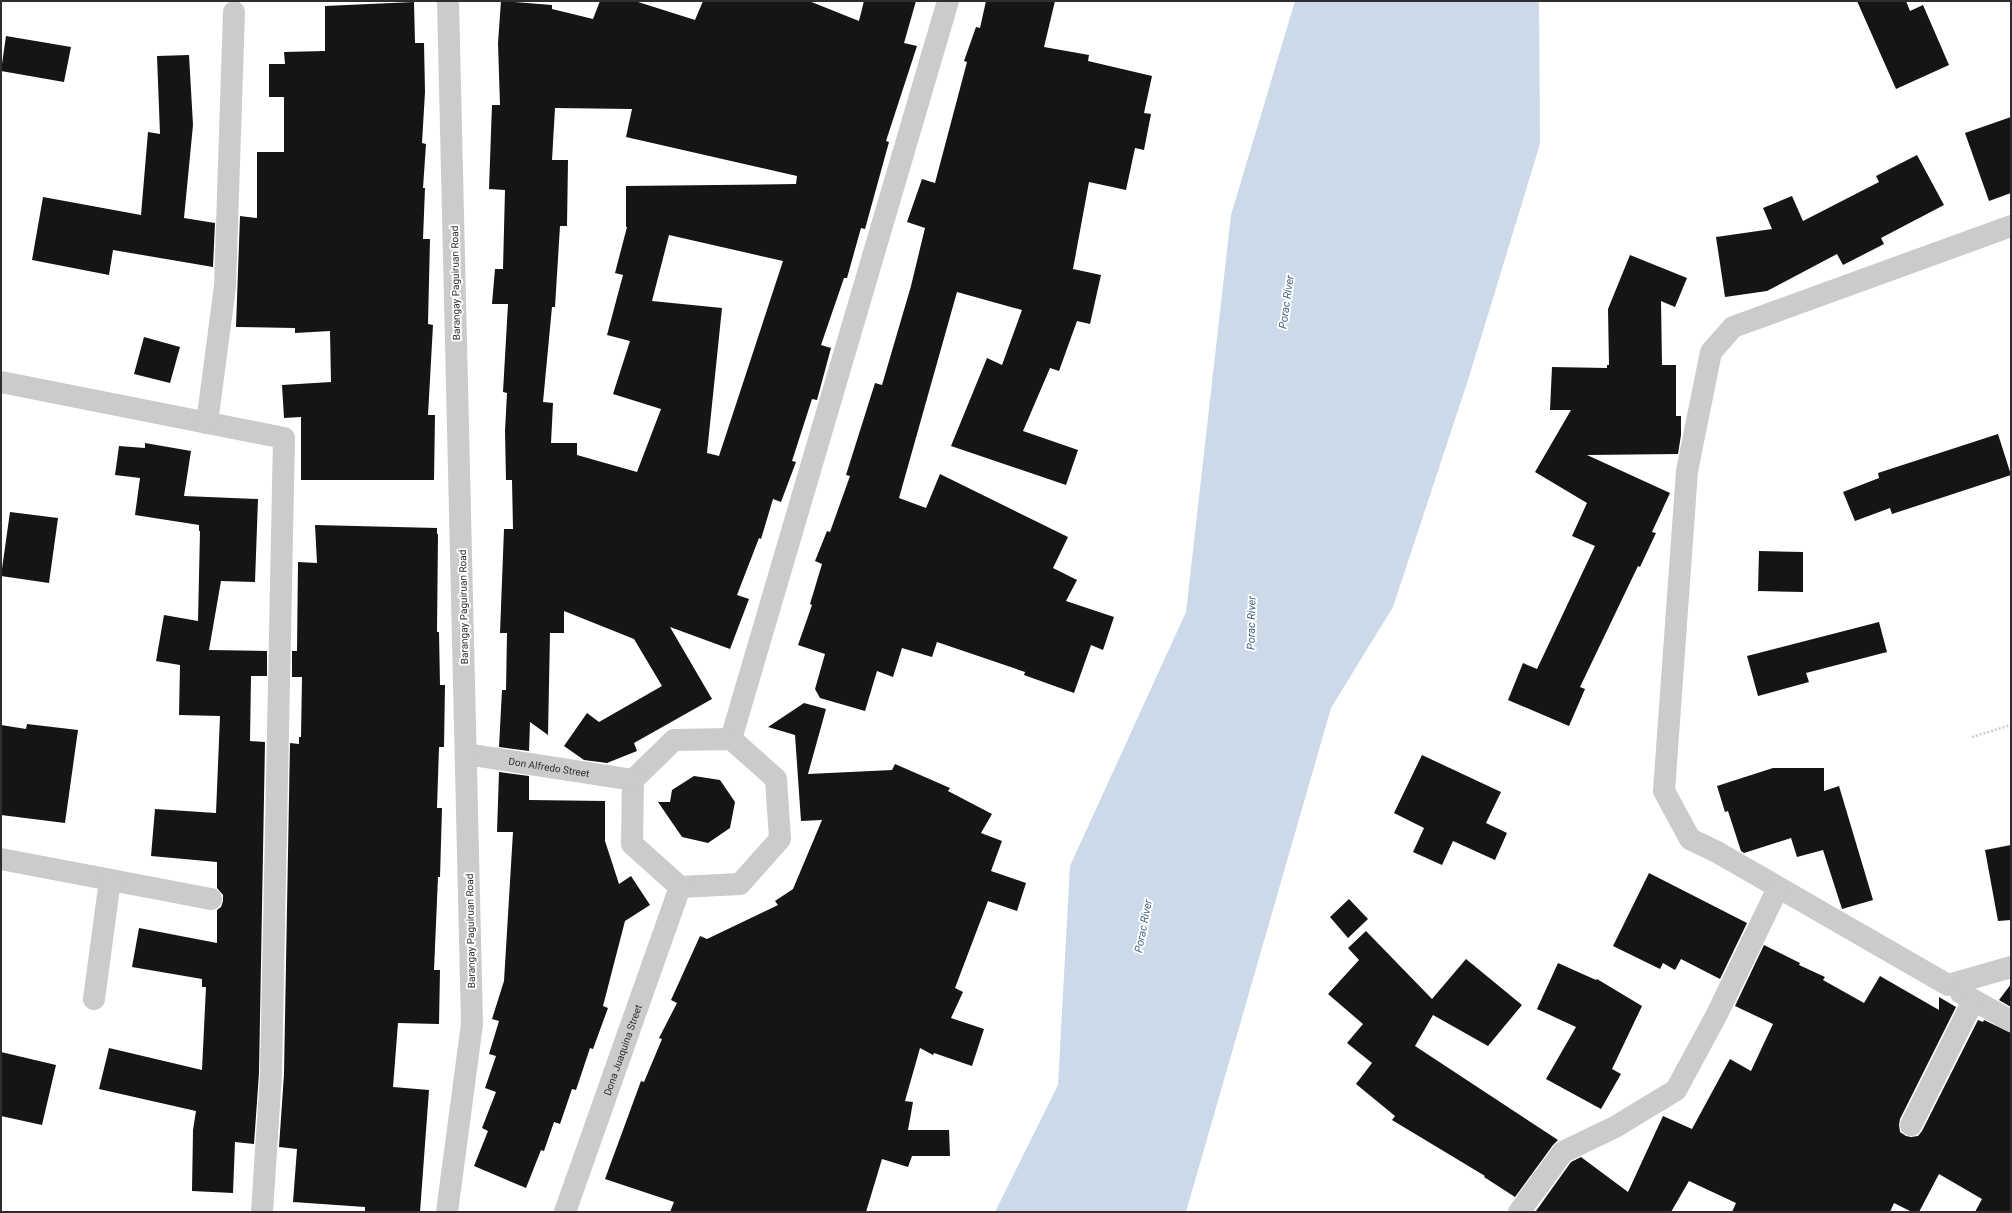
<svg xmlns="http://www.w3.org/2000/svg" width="2012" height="1213" viewBox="0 0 2012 1213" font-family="Roboto,sans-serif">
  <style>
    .water { fill: #cbd9e8 }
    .building { fill: #151515; fill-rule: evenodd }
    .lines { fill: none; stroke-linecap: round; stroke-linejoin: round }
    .path { stroke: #cbcbcb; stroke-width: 2.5; stroke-dasharray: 2 2; stroke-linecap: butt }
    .minor { stroke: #cbcbcb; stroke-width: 22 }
    .labels { text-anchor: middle; stroke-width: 4; stroke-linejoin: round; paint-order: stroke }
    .street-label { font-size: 10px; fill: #2e2e2e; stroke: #fff }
    .water-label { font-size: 11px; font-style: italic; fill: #446489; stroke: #fff }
  </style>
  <rect width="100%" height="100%" fill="#fff"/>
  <!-- water -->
  <path class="water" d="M 1295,1 L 1539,1 L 1540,144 L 1468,380 L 1393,607 L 1331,708 L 1186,1212 L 995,1212 L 1058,1085 L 1070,866 L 1186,612 L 1231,215 Z"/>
  <!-- building -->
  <path class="building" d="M 501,1 L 552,5 L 552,9 L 593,19 L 600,1 L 635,1 L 695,20 L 703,1 L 809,1 L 859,21 L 864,1 L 916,1 L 904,43 L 917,46 L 886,141 L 889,142 L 865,229 L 861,228 L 847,278 L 844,278 L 821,345 L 831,348 L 817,400 L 812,399 L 792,461 L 796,462 L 781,502 L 773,499 L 761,539 L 759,538 L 737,595 L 749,599 L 730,649 L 670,627 L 712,699 L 634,743 L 637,751 L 607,763 L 584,760 L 564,746 L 587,713 L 599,722 L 662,686 L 634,639 L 564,611 L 564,633 L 550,633 L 548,735 L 530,722 L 529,751 L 499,747 L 502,690 L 506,690 L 507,633 L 500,633 L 504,529 L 513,529 L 512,480 L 506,480 L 505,431 L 507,393 L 503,392 L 508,304 L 492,304 L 495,269 L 503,269 L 505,190 L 489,189 L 492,105 L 500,105 L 498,43 ZM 555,108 L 632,109 L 626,137 L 797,176 L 796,184 L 626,186 L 626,227 L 627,227 L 615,273 L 623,275 L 607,335 L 630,341 L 613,394 L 661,409 L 637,472 L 577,455 L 577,443 L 551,443 L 553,403 L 543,402 L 552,307 L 555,307 L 560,226 L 567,226 L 568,160 L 552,160 ZM 669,235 L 783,261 L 719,456 L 707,453 L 722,308 L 652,301 Z
    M 986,1 L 1055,1 L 1044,47 L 1089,55 L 1088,61 L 1152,76 L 1144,113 L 1151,114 L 1144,150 L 1135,148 L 1126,190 L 1089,182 L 1073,269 L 1101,275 L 1090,324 L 1077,321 L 1059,371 L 1050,368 L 1023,431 L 1078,450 L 1066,485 L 951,446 L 987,358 L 1002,365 L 1022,310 L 957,292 L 899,498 L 926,508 L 940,474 L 1068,537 L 1053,568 L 1077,580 L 1066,601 L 1114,617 L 1103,650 L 1091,645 L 1074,693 L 1024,675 L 1025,672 L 937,642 L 932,657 L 902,648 L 893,677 L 877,671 L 865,711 L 820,698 L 815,689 L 825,654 L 798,645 L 812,605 L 810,604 L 822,564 L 815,561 L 827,531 L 830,532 L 850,476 L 846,475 L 875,383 L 882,385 L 911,286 L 925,228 L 907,222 L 922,179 L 935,183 L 967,62 L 964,61 L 976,27 L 980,28 Z
    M 1857,1 L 1906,1 L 1910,11 L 1923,5 L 1949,65 L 1896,89 Z
    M 414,2 L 415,43 L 424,43 L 425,92 L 422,143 L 426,144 L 423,188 L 425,188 L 423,239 L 430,239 L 428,324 L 433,325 L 428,415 L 435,415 L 434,480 L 301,480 L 301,417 L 284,418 L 282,385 L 331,382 L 330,331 L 295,333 L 295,328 L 236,327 L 240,216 L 257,218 L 257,152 L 284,152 L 284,97 L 269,97 L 269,64 L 285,64 L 284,52 L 325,51 L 325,6 Z
    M 6,36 L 71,47 L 64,82 L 1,71 Z
    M 189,55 L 193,125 L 184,218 L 215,223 L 213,267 L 113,250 L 109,275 L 32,260 L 43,197 L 141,215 L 148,132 L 160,134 L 157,56 Z
    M 2011,117 L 2011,193 L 1989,201 L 1965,133 Z
    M 1917,155 L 1944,205 L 1881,238 L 1884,244 L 1843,265 L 1837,254 L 1767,291 L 1725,297 L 1716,237 L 1772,229 L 1763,208 L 1792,196 L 1803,221 L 1879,182 L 1876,176 Z
    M 1630,255 L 1687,278 L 1675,307 L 1661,301 L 1662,365 L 1676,365 L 1676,416 L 1681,416 L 1681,435 L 1678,454 L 1587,455 L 1670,493 L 1652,532 L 1656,533 L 1640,567 L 1638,566 L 1580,687 L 1585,689 L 1569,726 L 1508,700 L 1523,663 L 1537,669 L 1595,546 L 1572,536 L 1587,503 L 1535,472 L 1571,410 L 1550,410 L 1552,367 L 1607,368 L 1607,365 L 1609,365 L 1608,309 Z
    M 144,337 L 180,347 L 170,383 L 134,374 Z
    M 1998,434 L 2011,475 L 1892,514 L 1890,508 L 1855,521 L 1843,492 L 1879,478 L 1878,473 Z
    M 145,443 L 191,451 L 184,496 L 258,499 L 255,582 L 221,581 L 209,650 L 267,651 L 267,676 L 251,676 L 250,741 L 265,742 L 259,1073 L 254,1144 L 235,1142 L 233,1193 L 192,1191 L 193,1130 L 196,1111 L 99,1089 L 109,1048 L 202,1070 L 206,987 L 202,987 L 202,979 L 132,967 L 139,928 L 217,943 L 217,910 L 221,907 L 223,901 L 223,895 L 217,888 L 217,862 L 151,856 L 155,809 L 216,813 L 220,716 L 179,715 L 180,665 L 156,661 L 164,615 L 198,621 L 200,531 L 199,531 L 199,525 L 135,515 L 140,478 L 115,475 L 119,446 L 145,448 Z
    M 10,512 L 58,518 L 49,583 L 1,576 Z
    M 315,525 L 437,528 L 437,534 L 438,534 L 437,632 L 439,632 L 440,685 L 445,685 L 444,747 L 439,747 L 437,808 L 442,808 L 440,877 L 438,877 L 434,970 L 440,970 L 439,1024 L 398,1023 L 393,1087 L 429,1090 L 420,1212 L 365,1212 L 365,1207 L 293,1202 L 297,1149 L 279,1147 L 284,1074 L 290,743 L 299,744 L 299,737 L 301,737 L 302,677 L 292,677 L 292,651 L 297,651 L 298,562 L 317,563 Z
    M 1759,551 L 1803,552 L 1803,592 L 1758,591 Z
    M 1879,622 L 1887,652 L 1806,673 L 1809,682 L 1758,696 L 1747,656 Z
    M 804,703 L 826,709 L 808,774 L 892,770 L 895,764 L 950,788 L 948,791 L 992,814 L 981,833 L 1002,841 L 991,871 L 1026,883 L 1017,911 L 988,901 L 955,988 L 963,992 L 951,1018 L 984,1029 L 972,1066 L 934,1053 L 933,1055 L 920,1048 L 905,1101 L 913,1102 L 908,1130 L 949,1130 L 950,1156 L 912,1156 L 908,1167 L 882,1159 L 866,1212 L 670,1212 L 674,1202 L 605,1179 L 641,1081 L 644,1082 L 662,1039 L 659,1038 L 677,1003 L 671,1000 L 700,936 L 707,939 L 778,905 L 775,901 L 793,889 L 822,820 L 801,821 L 795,735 L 768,727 Z
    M 27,724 L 78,730 L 65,823 L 1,815 L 1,725 L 26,729 Z
    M 1422,755 L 1501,792 L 1486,823 L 1507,833 L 1495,860 L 1453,841 L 1442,865 L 1413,852 L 1424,828 L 1394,813 Z
    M 1773,768 L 1824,768 L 1824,791 L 1839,786 L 1873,900 L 1842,909 L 1823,850 L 1797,857 L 1791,838 L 1744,853 L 1741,851 L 1728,811 L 1725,812 L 1717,786 Z
    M 499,772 L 529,776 L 529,800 L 605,801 L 605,841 L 619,884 L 631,876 L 650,905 L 625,921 L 603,1006 L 608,1008 L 593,1049 L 590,1048 L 576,1090 L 572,1089 L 560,1124 L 554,1122 L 544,1151 L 541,1150 L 526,1188 L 474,1166 L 488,1131 L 482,1128 L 496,1092 L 485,1088 L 496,1056 L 489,1054 L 499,1021 L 492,1019 L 504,981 L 513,832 L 497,832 Z
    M 694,776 L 720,780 L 735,802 L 730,828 L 708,843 L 682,837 L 658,802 L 670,802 L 672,790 Z
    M 2011,845 L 2011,920 L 1998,921 L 1985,850 Z
    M 1649,873 L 1747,923 L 1720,979 L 1681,959 L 1675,970 L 1663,963 L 1660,969 L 1613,946 Z
    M 1349,899 L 1368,919 L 1348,938 L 1330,917 Z
    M 1366,931 L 1432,999 L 1466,959 L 1522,1005 L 1488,1046 L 1433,1015 L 1415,1046 L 1558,1140 L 1553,1145 L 1515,1197 L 1484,1177 L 1485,1176 L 1392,1120 L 1395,1116 L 1356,1084 L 1372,1063 L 1347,1043 L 1363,1024 L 1328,994 L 1359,960 L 1348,948 Z
    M 1764,945 L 1800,963 L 1799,965 L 1825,977 L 1823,980 L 1864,1003 L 1880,976 L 1939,1010 L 1939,997 L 1956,1007 L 1900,1119 L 1899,1125 L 1900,1132 L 1906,1136 L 1911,1137 L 1918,1136 L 1922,1131 L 1978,1020 L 1983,1022 L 1984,1020 L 2011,1033 L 2011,1212 L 1975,1212 L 1982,1199 L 1939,1174 L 1919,1212 L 1912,1212 L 1894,1203 L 1890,1212 L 1732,1212 L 1736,1203 L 1689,1181 L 1671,1212 L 1536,1211 L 1571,1162 L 1581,1157 L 1628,1192 L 1663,1116 L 1692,1129 L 1730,1059 L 1751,1071 L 1773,1024 L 1735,1006 Z
    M 1558,963 L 1596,980 L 1597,979 L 1642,1006 L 1612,1069 L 1621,1074 L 1601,1109 L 1546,1079 L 1576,1027 L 1537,1009 Z
    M 2011,984 L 2011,1007 L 1999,1000 Z
    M 1,1052 L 56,1065 L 42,1125 L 1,1116 Z"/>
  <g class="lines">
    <!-- path -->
    <path class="path" d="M 1972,737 L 2011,725"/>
    <!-- minor -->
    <g class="minor">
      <path d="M 2011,226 L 1733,327 L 1711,352 L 1687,471 L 1664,791 L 1690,839 L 1717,852 L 1948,985 L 2011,967"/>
      <path d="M 1,382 L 284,438 L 271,1074 L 262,1212"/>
      <path d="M 207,423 L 225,286 L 234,12"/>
      <path d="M 731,739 L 948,1"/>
      <path d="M 731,739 L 776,779 L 780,839 L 740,884 L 680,887 L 632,844 L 633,780 L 674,740 Z"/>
      <path id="s1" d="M 466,754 L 633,780"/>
      <path d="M 1,859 L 211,899"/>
      <path d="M 1961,993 L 2011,1021"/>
      <path d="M 94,999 L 110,880"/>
      <path d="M 1911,1125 L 1973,1001"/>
      <path d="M 447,1212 L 472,1024 L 448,1"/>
      <path id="s2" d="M 565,1212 L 680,887"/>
      <path d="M 1519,1212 L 1563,1152 L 1615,1127 L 1676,1090 L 1716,1016 L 1778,888"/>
    </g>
  </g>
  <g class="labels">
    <!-- street labels -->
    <g class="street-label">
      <text transform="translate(455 283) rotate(-91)" y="4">Barangay Paguiruan Road</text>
      <text transform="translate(463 607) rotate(-91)" y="4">Barangay Paguiruan Road</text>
      <text dy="4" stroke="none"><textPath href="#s1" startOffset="84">Don Alfredo Street</textPath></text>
      <text transform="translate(470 931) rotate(-91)" y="4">Barangay Paguiruan Road</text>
      <text dy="4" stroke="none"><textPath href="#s2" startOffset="172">Dona Juaquina Street</textPath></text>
    </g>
    <!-- water labels -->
    <g class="water-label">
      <text transform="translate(1286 302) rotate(-82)" y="4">Porac River</text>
      <text transform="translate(1251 623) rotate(-89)" y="4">Porac River</text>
      <text transform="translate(1143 926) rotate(-79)" y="4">Porac River</text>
    </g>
  </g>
  <!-- border -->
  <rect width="2012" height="1213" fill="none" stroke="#2e2e2e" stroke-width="4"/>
</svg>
